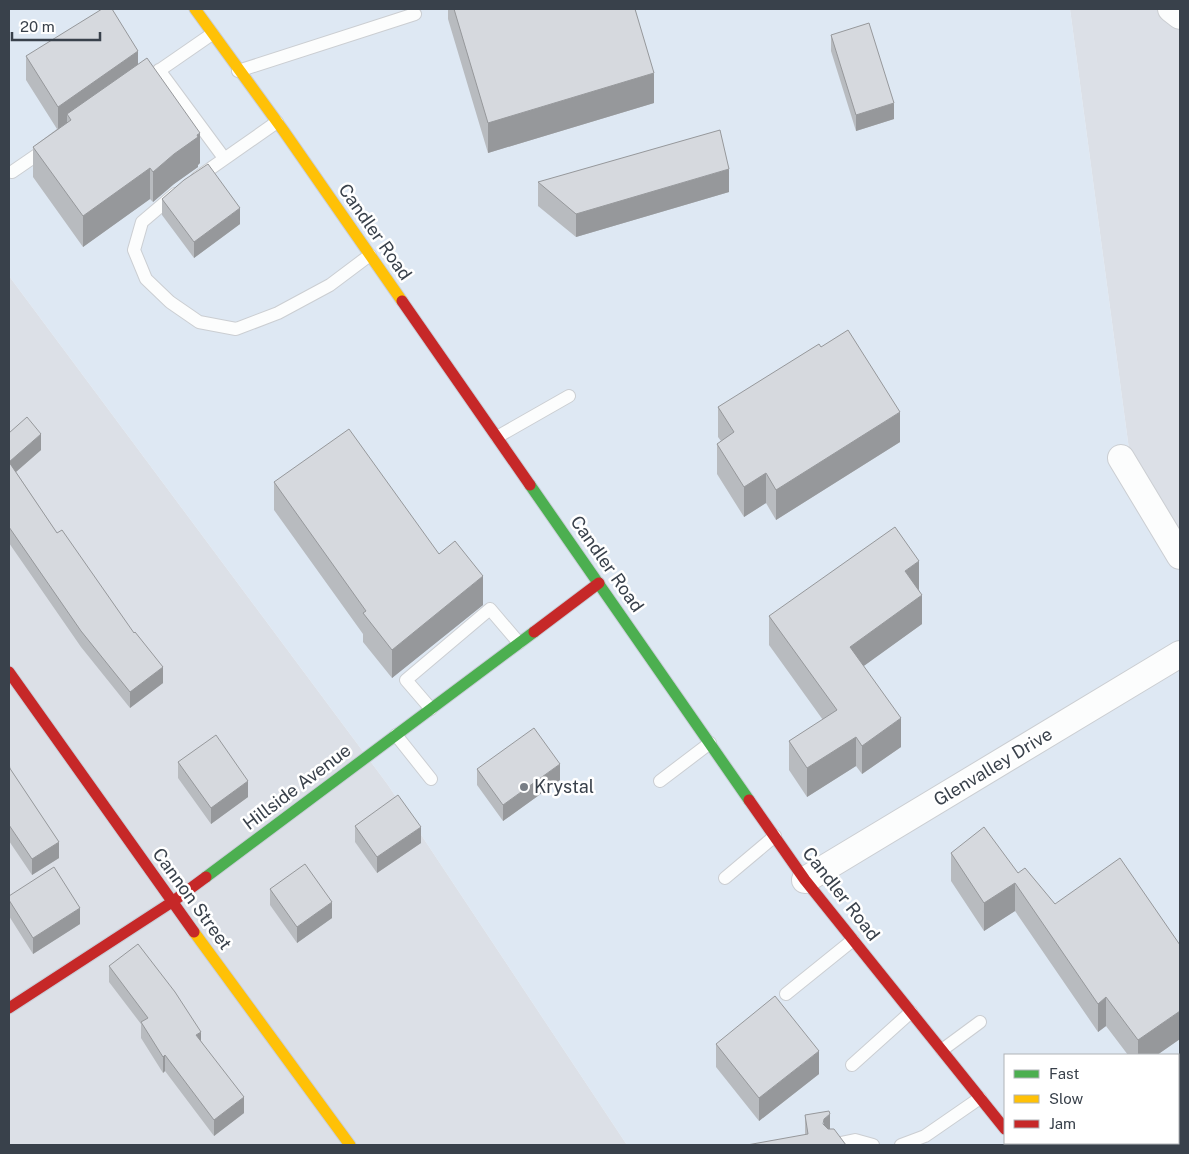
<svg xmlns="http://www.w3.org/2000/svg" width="1189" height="1154" viewBox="0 0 1189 1154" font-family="'Public Sans',sans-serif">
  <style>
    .residential { fill: #dce0e7 }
    .commercial { fill: #dee8f3; fill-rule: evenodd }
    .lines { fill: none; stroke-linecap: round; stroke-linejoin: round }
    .lane-casing { stroke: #cbced2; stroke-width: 14 }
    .street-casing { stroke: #cbced2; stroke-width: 28 }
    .fast-casing { stroke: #c9ced8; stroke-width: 13 }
    .slow-casing { stroke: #c9ced8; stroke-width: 13 }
    .jam-casing { stroke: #c9ced8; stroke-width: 13 }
    .lane { stroke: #fcfdfd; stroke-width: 12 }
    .street { stroke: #fcfdfd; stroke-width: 26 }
    .fast { stroke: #4caf50; stroke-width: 11 }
    .slow { stroke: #ffc107; stroke-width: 11 }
    .jam { stroke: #c62828; stroke-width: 11 }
    .wall { fill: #b8bbbf }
    .shaded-wall { fill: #96989b }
    .building { fill: #d6d9de; stroke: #96989b }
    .poi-dot { fill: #787e86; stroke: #fff; stroke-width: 2 }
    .labels { text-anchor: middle; stroke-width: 5; stroke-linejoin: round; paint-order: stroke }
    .street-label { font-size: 18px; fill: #39414b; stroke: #fff }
    .poi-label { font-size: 18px; fill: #39414b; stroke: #fff; text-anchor: start }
  </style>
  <rect width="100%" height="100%" fill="#eef0f4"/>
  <!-- residential -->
  <path class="residential" d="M 1070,9 L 1180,9 L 1180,567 L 1135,494 Z
    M 9,276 L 388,785 L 627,1145 L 9,1145 Z"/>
  <!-- commercial -->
  <path class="commercial" d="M 9,9 L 1070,9 L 1135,494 L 1180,567 L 1180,1145 L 627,1145 L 388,785 L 9,276 ZM 1005,1055 L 1178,1055 L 1178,1143 L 1005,1143 Z"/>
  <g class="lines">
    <defs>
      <path id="lane" d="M 159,70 L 224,158
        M 238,71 L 415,14
        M 144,81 L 212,34
        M 12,172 L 47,148
        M 197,178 L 277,122
        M 175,194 L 142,222 L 134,250 L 146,279 L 170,302 L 199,322 L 236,329 L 278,313 L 330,285 L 370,255
        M 497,437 L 569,396
        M 431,709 L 406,680 L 490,609 L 519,643
        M 396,735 L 431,779
        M 660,781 L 710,743
        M 725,878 L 775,836
        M 786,994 L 853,940
        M 942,1050 L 980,1022
        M 852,1065 L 911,1012
        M 831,1145 L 855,1140 L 873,1145
        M 901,1145 L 925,1136 L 980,1098"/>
      <path id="street" d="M 1171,9 L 1180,16
        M 1121,458 L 1180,556
        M 805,880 L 1180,654"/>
      <path id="fast" d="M 530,485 L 749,800
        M 206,877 L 534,632"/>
      <path id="slow" d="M 195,9 L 283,130 L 402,301
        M 194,932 L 350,1145"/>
      <path id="jam" d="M 402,301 L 530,485
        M 534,632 L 599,583
        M 9,672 L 194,932
        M 749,800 L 805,880 L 1005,1129
        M 9,1008 L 172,902 L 206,877"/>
    </defs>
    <!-- lane casing -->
    <use href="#lane" class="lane-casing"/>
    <!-- street casing -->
    <use href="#street" class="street-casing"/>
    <!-- fast casing -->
    <use href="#fast" class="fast-casing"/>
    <!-- slow casing -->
    <use href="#slow" class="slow-casing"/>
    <!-- jam casing -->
    <use href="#jam" class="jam-casing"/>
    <!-- lane -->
    <use href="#lane" class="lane"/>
    <!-- street -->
    <use href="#street" class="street"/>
    <!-- fast -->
    <use href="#fast" class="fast"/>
    <!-- slow -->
    <use href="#slow" class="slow"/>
    <!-- jam -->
    <use href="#jam" class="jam"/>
  </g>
  <!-- wall -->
  <path class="wall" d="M 448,9 L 635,9 L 654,103 L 488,153 L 448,19 Z
    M 831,35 L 894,119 L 856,131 L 831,51 Z
    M 26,56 L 138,64 L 200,163 L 198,165 L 198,167 L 174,184 L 153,202 L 150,199 L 83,247 L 33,177 L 33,147 L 57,129 L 26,80 Z
    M 538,182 L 729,192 L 576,237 L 538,206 Z
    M 162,199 L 240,224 L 194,258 L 162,215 Z
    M 821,347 L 900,442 L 776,520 L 766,503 L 744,517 L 717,474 L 717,444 L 721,441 L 718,437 L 718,407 Z
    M 9,433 L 41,450 L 16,472 L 57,533 L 163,683 L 130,708 L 81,647 L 9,543 Z
    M 274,482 L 439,554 L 483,605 L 392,678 L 363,642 L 363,634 L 274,510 Z
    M 919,590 L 922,624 L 863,666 L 901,747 L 862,774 L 856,766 L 807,797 L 789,770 L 789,741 L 823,720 L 769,645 L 769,616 Z
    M 9,762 L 11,770 L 59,858 L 32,875 L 9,841 Z
    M 178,762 L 248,797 L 211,824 L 178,778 Z
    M 477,769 L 560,780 L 503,821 L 477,785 Z
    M 355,826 L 421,843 L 377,873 L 355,842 Z
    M 951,853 L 1018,873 L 1055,904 L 1180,1039 L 1157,1055 L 1128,1055 L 1106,1026 L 1098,1032 L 1015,911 L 984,931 L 951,881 Z
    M 270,889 L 332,918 L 297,943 L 270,905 Z
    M 9,896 L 80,924 L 33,954 L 9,916 Z
    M 109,966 L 201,1041 L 244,1113 L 214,1136 L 165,1071 L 163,1073 L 141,1038 L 141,1024 L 109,982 Z
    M 716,1044 L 819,1074 L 759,1121 L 716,1067 Z
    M 805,1115 L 830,1129 L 805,1135 Z"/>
  <!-- shaded-wall -->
  <path class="shaded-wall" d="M 138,51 L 138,75 L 67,114 L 67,124 L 58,130 L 58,107 Z
    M 654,73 L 654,103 L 488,153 L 488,123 Z
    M 894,103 L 894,119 L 856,131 L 856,115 Z
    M 200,133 L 200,163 L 198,165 L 198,167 L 174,184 L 153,202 L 153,172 L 174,154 Z
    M 150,168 L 150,199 L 83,247 L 83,216 Z
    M 729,169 L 729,192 L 576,237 L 576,214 Z
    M 240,208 L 240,224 L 194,258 L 194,242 Z
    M 900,412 L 900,442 L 776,520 L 776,490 Z
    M 41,434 L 41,450 L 9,478 L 9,462 Z
    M 766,473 L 766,503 L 744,517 L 744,487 Z
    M 919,561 L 919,590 L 905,600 L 905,571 Z
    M 483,576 L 483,605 L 392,678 L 392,650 Z
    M 922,595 L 922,624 L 850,676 L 850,647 Z
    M 163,667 L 163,683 L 130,708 L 130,692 Z
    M 901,718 L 901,747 L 862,774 L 862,746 Z
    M 856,737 L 856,766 L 807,797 L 807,768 Z
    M 560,764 L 560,780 L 503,821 L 503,805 Z
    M 248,781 L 248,797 L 211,824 L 211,808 Z
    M 421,827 L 421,843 L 377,873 L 377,857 Z
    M 59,842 L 59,858 L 32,875 L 32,859 Z
    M 1015,883 L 1015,911 L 984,931 L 984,903 Z
    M 332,902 L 332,918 L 297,943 L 297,927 Z
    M 80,908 L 80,924 L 33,954 L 33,938 Z
    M 1106,997 L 1106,1026 L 1098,1032 L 1098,1004 Z
    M 1180,1011 L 1180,1039 L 1157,1055 L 1138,1055 L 1138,1040 Z
    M 201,1032 L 201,1048 L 196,1035 Z
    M 819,1051 L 819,1074 L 759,1121 L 759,1098 Z
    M 165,1055 L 165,1071 L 163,1073 L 163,1057 Z
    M 244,1097 L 244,1113 L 214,1136 L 214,1120 Z
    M 830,1114 L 830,1137 L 824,1142 L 824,1119 Z"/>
  <!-- building -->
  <path class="building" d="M 102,9 L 112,9 L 138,51 L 58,107 L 26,56 Z
    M 454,9 L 635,9 L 654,73 L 488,123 Z
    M 869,23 L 894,103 L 856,115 L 831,35 Z
    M 147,58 L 200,133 L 197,135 L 198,137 L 174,154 L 153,172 L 150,168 L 83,216 L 33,147 L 71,120 L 67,114 Z
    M 720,130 L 729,169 L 576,214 L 538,182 Z
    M 208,164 L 240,208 L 194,242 L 162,199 L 184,180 Z
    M 848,330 L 900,412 L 776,490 L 766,473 L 744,487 L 717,444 L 734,432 L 718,407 L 819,344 L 821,347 Z
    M 27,417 L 41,434 L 9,462 L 57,533 L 62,530 L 134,633 L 135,632 L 163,667 L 130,692 L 81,631 L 9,527 L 9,433 Z
    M 349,429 L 439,554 L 455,541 L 483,576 L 392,650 L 363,613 L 366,611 L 274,482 Z
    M 895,527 L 919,561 L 905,571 L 922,595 L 850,647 L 901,718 L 862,746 L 856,737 L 807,768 L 789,741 L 837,710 L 769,616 Z
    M 534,728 L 560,764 L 503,805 L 477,769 Z
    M 216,735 L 248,781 L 211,808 L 178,762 Z
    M 9,767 L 59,842 L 32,859 L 9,825 Z
    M 398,795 L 421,827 L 377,857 L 355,826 Z
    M 984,827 L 1018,873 L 1025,868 L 1055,904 L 1120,858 L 1180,945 L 1180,1011 L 1138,1040 L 1106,997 L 1098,1004 L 1015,883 L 984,903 L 951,853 Z
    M 305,864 L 332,902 L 297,927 L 270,889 Z
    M 54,867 L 80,908 L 33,938 L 9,900 L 9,896 Z
    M 138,944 L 175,992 L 201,1032 L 196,1035 L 244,1097 L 214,1120 L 165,1055 L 163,1057 L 141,1022 L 148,1018 L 109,966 Z
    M 775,996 L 819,1051 L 759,1098 L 716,1044 Z
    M 829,1111 L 830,1114 L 824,1119 L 823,1124 L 828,1129 L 834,1129 L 846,1145 L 747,1145 L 808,1134 L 805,1115 Z"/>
  <!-- markers -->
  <circle class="poi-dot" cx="524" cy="787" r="5"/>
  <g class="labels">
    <!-- street labels -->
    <g class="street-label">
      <text transform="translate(375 232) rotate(55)" y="6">Candler Road</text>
      <text transform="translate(607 564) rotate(55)" y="6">Candler Road</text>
      <text transform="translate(993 767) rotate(-31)" y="6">Glenvalley Drive</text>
      <text transform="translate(297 787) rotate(-37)" y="6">Hillside Avenue</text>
      <text transform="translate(841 894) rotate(52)" y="6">Candler Road</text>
      <text transform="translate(192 899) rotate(54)" y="6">Cannon Street</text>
    </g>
    <!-- poi labels -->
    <g class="poi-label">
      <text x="534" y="793">Krystal</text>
    </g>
  </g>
  <!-- border -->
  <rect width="1189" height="1154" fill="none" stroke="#39414b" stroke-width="20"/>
  <!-- legend -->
  <rect x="1004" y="1054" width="175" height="90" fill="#ffffff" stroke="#b0b3b7"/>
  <rect x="1014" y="1070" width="25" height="8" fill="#4caf50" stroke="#b0b3b7"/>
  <text x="1049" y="1079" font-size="15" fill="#39414b">Fast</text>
  <rect x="1014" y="1095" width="25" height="8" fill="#ffc107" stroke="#b0b3b7"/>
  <text x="1049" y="1104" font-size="15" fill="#39414b">Slow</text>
  <rect x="1014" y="1120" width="25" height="8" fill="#c62828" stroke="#b0b3b7"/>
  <text x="1049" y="1129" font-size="15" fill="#39414b">Jam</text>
  <!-- scale -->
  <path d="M12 32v8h88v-8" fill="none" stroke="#39414b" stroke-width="2.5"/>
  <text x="20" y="32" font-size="15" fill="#39414b" stroke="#ffffff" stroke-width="4" paint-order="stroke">20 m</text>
</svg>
